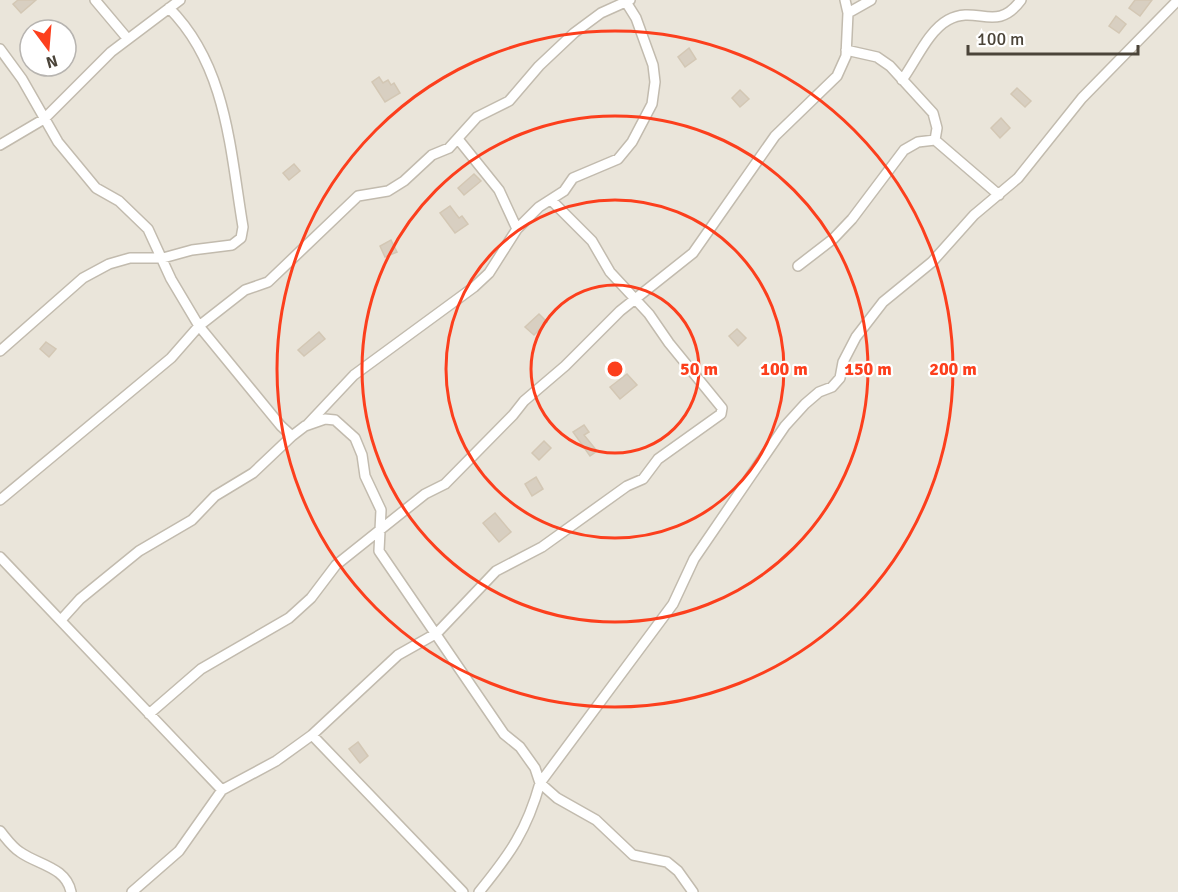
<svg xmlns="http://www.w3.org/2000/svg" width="1178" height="892" viewBox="0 0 1178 892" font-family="Signika,sans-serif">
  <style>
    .residential { fill: #eae5da; fill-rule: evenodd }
    .building { fill: #d8cfc1; stroke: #d3c7b4; stroke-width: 1.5 }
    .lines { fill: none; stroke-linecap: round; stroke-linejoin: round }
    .minor-casing { stroke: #c2bbae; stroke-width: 12 }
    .minor { stroke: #fff; stroke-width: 9 }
    .ring { fill: none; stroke: #fc3f1d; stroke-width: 3 }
    .centre { fill: #fc3f1d; stroke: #fff; stroke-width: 3 }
    .ring-label { font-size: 18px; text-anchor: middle; font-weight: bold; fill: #fc3f1d; stroke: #fff; stroke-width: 4.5; stroke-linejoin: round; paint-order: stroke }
  </style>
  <rect width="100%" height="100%" fill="#f6f3ec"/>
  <!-- residential -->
  <path class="residential" d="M 0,0 L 1178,0 L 1178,892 L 0,892 ZM 30,30 L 66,30 L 66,66 L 30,66 Z"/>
  <!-- building -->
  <path class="building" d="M 18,0 L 36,0 L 21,13 L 13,4 Z
    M 1135,0 L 1152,0 L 1140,16 L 1129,8 Z
    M 1116,16 L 1126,24 L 1119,33 L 1109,26 Z
    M 689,48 L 696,59 L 685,67 L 678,57 Z
    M 379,77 L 383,83 L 388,80 L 391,85 L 394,83 L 400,93 L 385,102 L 372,82 Z
    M 1017,88 L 1031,101 L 1025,107 L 1011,94 Z
    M 740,90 L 749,99 L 740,107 L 732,98 Z
    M 1001,118 L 1010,128 L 1000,138 L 991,128 Z
    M 294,164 L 300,171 L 289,180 L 283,173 Z
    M 474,174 L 481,181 L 464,195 L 458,188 Z
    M 450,206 L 459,218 L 462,216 L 468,224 L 455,233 L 440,213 Z
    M 391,240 L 397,252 L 385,257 L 380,246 Z
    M 539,314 L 547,322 L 534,335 L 525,327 Z
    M 737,329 L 746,338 L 738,346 L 729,336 Z
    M 319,332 L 325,339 L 304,356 L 298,350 Z
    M 46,342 L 56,349 L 49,357 L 40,349 Z
    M 627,374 L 637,385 L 620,399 L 610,387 Z
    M 584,425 L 589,432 L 584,435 L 597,451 L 590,456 L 573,432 Z
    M 544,441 L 551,448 L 539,460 L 532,453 Z
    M 536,477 L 543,489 L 532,496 L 525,484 Z
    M 495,513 L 511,532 L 499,542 L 483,523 Z
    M 358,742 L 368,756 L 360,763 L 349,749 Z"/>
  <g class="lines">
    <defs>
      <path id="minor" d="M 95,0 L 127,38
        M 848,13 L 871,0
        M 0,49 L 22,79 L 58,142 L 96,188 L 119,201 L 148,229 L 171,279 L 199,326 L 281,426 L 292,436 L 305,426 L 325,419 L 335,420 L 355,438 L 362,455 L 365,476 L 381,510 L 379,551 L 504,734 L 520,747 L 535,768 L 540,783 L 557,798 L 596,820 L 633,855 L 667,862 L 678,871 L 693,892
        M 846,50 L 877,57 L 890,66 L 933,113 L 937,128 L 935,140
        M 902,80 C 916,61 928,31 948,20 C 977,4 996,34 1021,0
        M 458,139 L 499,190 L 517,229
        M 0,145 L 44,119 L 111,52 L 180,0
        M 798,266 L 833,239 L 852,219 L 904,150 L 918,142 L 935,140 L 999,195
        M 0,351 L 83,278 L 109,264 L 130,258 L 163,258 L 192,250 L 232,245 L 241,238 L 243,227 C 230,150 227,66 169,8
        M 307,425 L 354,375 L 474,287 L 489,273 L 517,229 L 539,207 L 564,191 L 573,178 L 618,159 L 632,142 L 652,104 L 655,82 L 653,65 L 636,18 L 626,2
        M 0,500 L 171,358 L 199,326 L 245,290 L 268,282 L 358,196 L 388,191 L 404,181 L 432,155 L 449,148 L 477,117 L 509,101 L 539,66 L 574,33 L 601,13 L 630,0
        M 0,557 L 222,790
        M 61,620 L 80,599 L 139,551 L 192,520 L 215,496 L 253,473 L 292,436
        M 149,714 L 201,669 L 289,618 L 311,598 L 336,565 L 425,494 L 445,484 L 513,415 L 524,401 L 565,366 L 620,311 L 693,253 L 775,136 L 837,76 L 846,56 L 848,13 L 845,0
        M 312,735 L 463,892
        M 0,831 C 6,838 12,847 20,852 C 38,865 66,867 71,892
        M 132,892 L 179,851 L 222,790 L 276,761 L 312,735 L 398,655 L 437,633 L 496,571 L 542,547 L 627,486 L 643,479 L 658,459 L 721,414 L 722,408 L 669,343 L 649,314 L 610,272 L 592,241 L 552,201
        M 479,892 C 510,854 527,830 540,783 L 673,604 L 694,559 L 785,426 L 805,404 L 819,392 L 832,387 L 840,378 L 843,362 L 856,337 L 883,302 L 932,262 L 974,215 L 1018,178 L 1082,98 L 1178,0"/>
    </defs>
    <!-- minor casing -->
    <use href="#minor" class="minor-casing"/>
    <!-- minor -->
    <use href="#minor" class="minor"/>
  </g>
  <!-- distance rings -->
  <g class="ring">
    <circle cx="615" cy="369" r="84"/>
    <circle cx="615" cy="369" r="169"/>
    <circle cx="615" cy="369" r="253"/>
    <circle cx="615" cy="369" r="338"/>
  </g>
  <circle cx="615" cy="369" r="9" class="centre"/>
  <g class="ring-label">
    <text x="699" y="375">50 m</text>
    <text x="784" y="375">100 m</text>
    <text x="868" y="375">150 m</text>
    <text x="953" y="375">200 m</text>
  </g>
  <!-- north arrow -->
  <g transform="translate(48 48) rotate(164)"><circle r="28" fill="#ffffff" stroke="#b7b4b0" stroke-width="1.5"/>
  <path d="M0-4.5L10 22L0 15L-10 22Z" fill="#fc3f1d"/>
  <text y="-9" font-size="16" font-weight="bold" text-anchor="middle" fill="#4b4439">N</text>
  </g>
  <!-- scale -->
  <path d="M968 45v9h170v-9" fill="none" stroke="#4b4439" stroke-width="3"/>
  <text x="977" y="45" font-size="18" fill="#4b4439" stroke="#ffffff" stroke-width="4.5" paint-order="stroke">100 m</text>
</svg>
